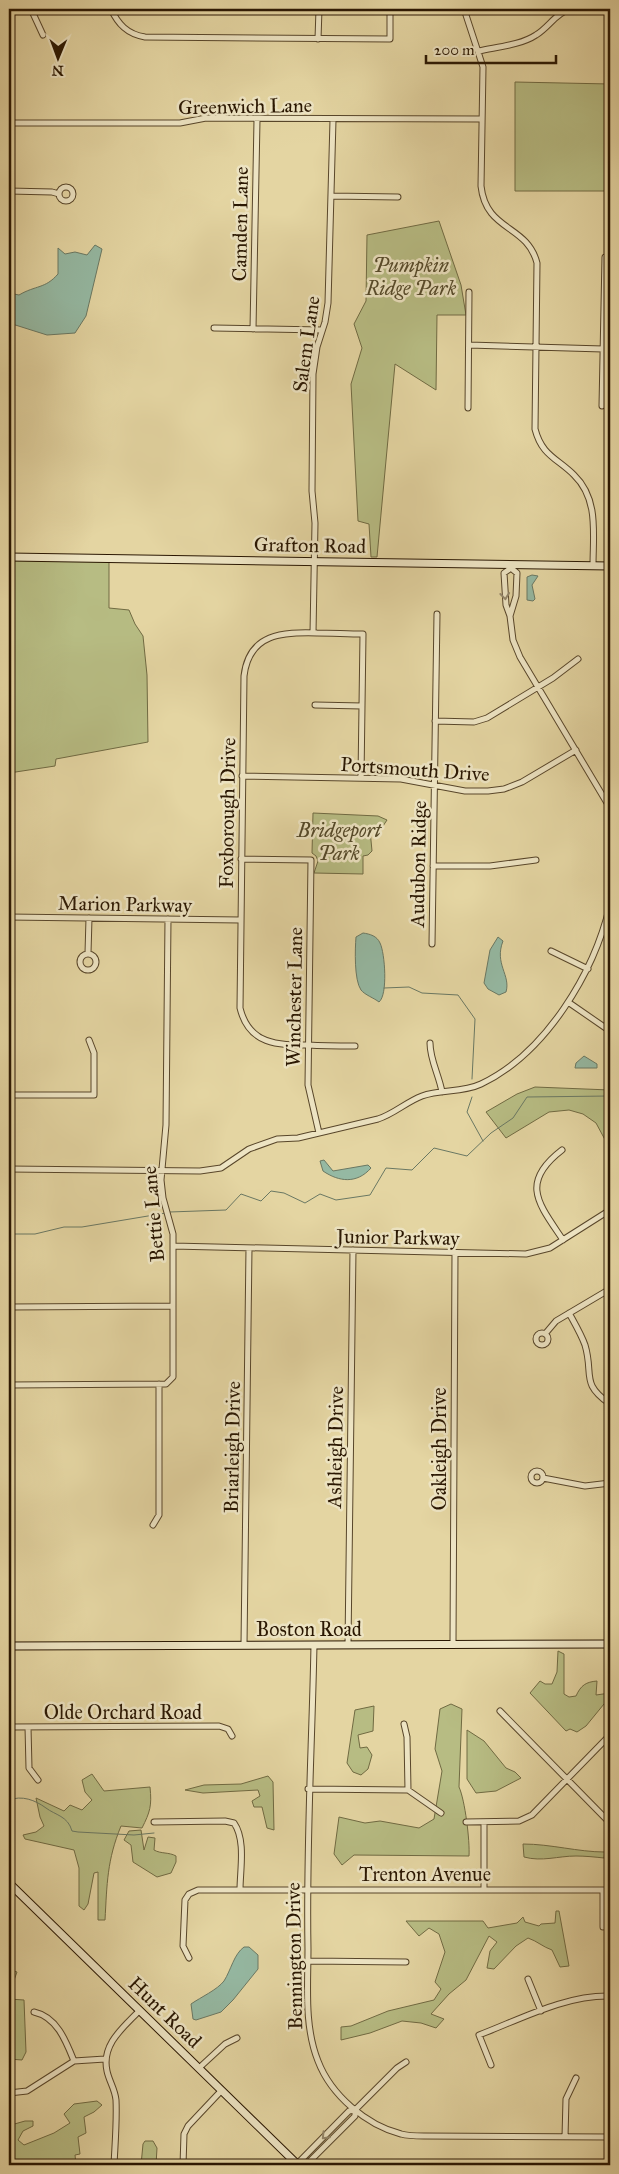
<svg xmlns="http://www.w3.org/2000/svg" width="619" height="2174" viewBox="0 0 619 2174" font-family="'IM FELL Great Primer',serif">
  <style>
    .green { fill: #b7bc83; stroke: #706a42 }
    .water { fill: #95b9a3; stroke: #6a7863 }
    .lines { fill: none; stroke-linecap: round; stroke-linejoin: round }
    .stream { stroke: #6a7863; stroke-width: 1 }
    .street-casing { stroke: #58462a; stroke-width: 7 }
    .secondary-casing { stroke: #2a1702; stroke-width: 9 }
    .street { stroke: #ede4c3; stroke-width: 5 }
    .secondary { stroke: #ede4c3; stroke-width: 7 }
    .oneway { stroke: #95886c }
    .labels { text-anchor: middle; stroke-width: 5; stroke-linejoin: round; paint-order: stroke }
    .street-label { font-size: 20px; fill: #2a1702; stroke: #ede4c3 }
    .park-label { font-size: 20px; font-style: italic; fill: #544929; stroke: #ede4c3 }
  </style>
  <rect width="100%" height="100%" fill="#e4d5a2"/>
  <filter id="stains"><feTurbulence type="fractalNoise" baseFrequency=".004" numOctaves="4"/><feColorMatrix values="0 0 0 0 .2 0 0 0 0 .09 0 0 0 0 .02 0 0 0 .5 -.17"/></filter>
  <radialGradient id="worn" r=".72"><stop offset=".6" stop-color="#630" stop-opacity="0"/><stop offset="1" stop-color="#630" stop-opacity=".3"/></radialGradient>
  <!-- green -->
  <path class="green" d="M 515,82 L 610,84 L 610,191 L 515,191 Z
    M 439,221 L 461,285 L 466,315 L 437,315 L 436,390 L 395,364 L 377,557 L 371,557 L 369,524 L 358,521 L 351,384 L 362,348 L 354,324 L 366,301 L 367,235 Z
    M 9,557 L 109,558 L 109,608 L 129,610 L 135,624 L 143,636 L 147,675 L 148,742 L 56,759 L 55,766 L 9,773 Z
    M 313,813 L 378,816 L 387,820 L 383,826 L 370,830 L 372,851 L 368,855 L 363,856 L 363,874 L 314,873 L 318,861 L 316,856 L 312,853 Z
    M 535,1087 L 610,1090 L 610,1149 L 596,1123 L 583,1114 L 569,1110 L 549,1112 L 506,1138 L 486,1112 L 517,1094 Z
    M 558,1651 L 564,1654 L 564,1694 L 569,1697 L 576,1696 C 581,1685 586,1682 597,1681 L 596,1695 L 610,1693 L 610,1708 L 604,1704 L 586,1726 L 577,1732 L 570,1729 L 566,1731 L 530,1693 L 540,1681 L 545,1684 L 552,1684 L 557,1672 Z
    M 451,1704 L 462,1709 L 459,1787 C 465,1800 470,1841 469,1856 L 354,1855 L 342,1865 L 334,1854 L 339,1817 L 365,1823 L 380,1821 L 419,1828 L 434,1819 L 442,1771 L 435,1749 L 440,1709 Z
    M 374,1706 L 373,1731 L 358,1735 L 360,1748 L 367,1747 L 372,1755 L 368,1769 L 361,1775 L 353,1772 L 347,1763 L 355,1710 Z
    M 467,1730 L 484,1741 L 506,1768 L 515,1772 L 521,1778 L 496,1791 L 476,1793 L 467,1779 Z
    M 92,1774 L 104,1791 L 150,1787 C 152,1806 150,1812 142,1828 L 121,1826 C 107,1860 107,1884 105,1920 L 98,1920 L 98,1872 L 94,1873 L 88,1904 L 84,1910 L 79,1906 L 79,1868 L 74,1850 L 25,1839 L 23,1835 L 36,1832 L 44,1826 L 40,1817 L 36,1798 L 64,1811 L 70,1805 L 82,1810 L 92,1800 L 85,1792 L 82,1780 Z
    M 268,1776 L 273,1782 L 274,1830 L 267,1828 L 262,1807 L 254,1807 L 252,1801 L 260,1796 L 258,1790 L 203,1793 L 185,1790 L 204,1785 L 241,1784 Z
    M 141,1830 L 144,1850 L 148,1837 L 155,1838 L 154,1850 C 161,1854 169,1852 176,1856 L 176,1862 L 171,1873 L 157,1877 L 133,1862 L 131,1845 L 124,1840 L 129,1831 Z
    M 523,1844 C 551,1844 578,1852 605,1852 L 604,1858 C 595,1857 585,1856 576,1856 C 558,1856 542,1862 524,1857 Z
    M 556,1911 L 559,1911 L 569,1966 L 560,1967 L 552,1950 C 543,1947 537,1941 528,1938 L 516,1946 L 494,1969 L 487,1968 L 490,1951 L 497,1942 L 489,1936 L 466,1980 L 449,1994 L 431,2014 L 444,2019 L 436,2028 L 421,2023 L 402,2021 L 370,2033 L 341,2040 L 341,2027 L 351,2026 L 388,2011 L 434,2000 L 441,1989 L 435,1982 L 445,1952 L 439,1934 L 429,1928 L 419,1936 L 406,1921 L 483,1921 L 488,1928 L 517,1923 L 523,1917 L 525,1922 L 539,1926 L 541,1924 L 555,1923 Z
    M 9,1969 L 17,1972 L 9,1994 Z
    M 9,1999 L 24,2000 L 26,2052 L 22,2060 L 9,2059 Z
    M 97,2101 L 102,2105 L 94,2112 L 84,2117 L 86,2133 L 78,2137 L 80,2154 L 75,2155 L 76,2165 L 9,2165 L 11,2125 L 25,2121 L 33,2121 L 33,2126 L 23,2131 L 18,2140 L 24,2145 L 54,2133 L 70,2123 L 64,2114 L 74,2104 Z
    M 145,2141 L 153,2141 L 157,2148 L 156,2165 L 141,2165 L 143,2144 Z"/>
  <!-- water -->
  <path class="water" d="M 95,245 L 102,249 L 86,316 L 75,333 L 47,335 L 9,323 L 9,293 L 19,295 C 36,285 45,289 58,274 L 58,248 L 65,254 L 75,252 L 87,255 Z
    M 532,575 L 538,576 L 532,585 L 535,599 L 533,601 L 527,600 L 527,577 Z
    M 363,933 C 370,934 377,936 380,943 C 385,953 388,995 379,1002 C 374,998 365,995 361,990 C 354,980 355,949 356,937 Z
    M 498,937 L 503,941 C 494,964 511,975 506,992 L 499,995 L 488,989 L 484,983 L 490,950 Z
    M 584,1056 L 597,1064 L 597,1068 L 575,1068 L 576,1063 Z
    M 324,1160 L 333,1171 L 368,1165 L 371,1168 C 357,1184 339,1182 323,1171 L 320,1161 Z
    M 244,1947 L 249,1947 L 258,1955 L 258,1969 L 233,2000 L 221,2012 L 196,2020 L 193,2019 L 191,2004 C 201,1997 217,1990 224,1981 C 231,1970 234,1954 244,1947 Z"/>
  <g class="lines">
    <!-- stream -->
    <path class="stream" d="M 384,988 L 409,987 L 422,993 L 458,995 L 475,1019 L 472,1079
      M 472,1097 L 467,1112 L 483,1141
      M 170,1212 L 226,1210 L 241,1194 L 261,1201 L 271,1191 L 284,1193 L 305,1203 L 320,1194 L 336,1200 L 370,1195 L 386,1168 L 412,1170 L 434,1148 L 467,1156 L 491,1133 L 513,1118 L 527,1097 L 610,1096
      M 9,1234 L 35,1234 L 64,1227 L 82,1227 L 166,1213
      M 9,1800 C 22,1795 35,1800 46,1808 C 55,1815 68,1816 72,1831 L 78,1832 L 134,1835 L 154,1833"/>
    <defs>
      <path id="street" d="M 31,9 L 43,35
        M 111,9 C 118,24 127,34 145,37 L 390,39 L 390,9
        M 464,9 L 483,67 L 481,186 C 486,232 527,224 537,263 L 535,429 C 542,456 557,458 574,475 C 599,499 593,534 593,566
        M 606,9 L 610,11
        M 318,39 L 319,9
        M 479,51 C 497,47 521,45 536,35 C 549,27 555,14 570,9
        M 9,123 L 180,123 L 206,118 L 482,119
        M59 194a7 7 0 1 1 14 0a7 7 0 1 1-14 0Z
        M 9,191 L 52,192 L 59,194
        M 331,196 L 398,197
        M 214,328 L 322,330
        M 253,329 L 257,120
        M 469,345 L 603,349
        M 602,406 L 605,257
        M 468,408 L 469,292
        M 510,616 L 516,596 L 517,573 L 511,568 L 504,573 L 506,605 L 510,616 L 513,640 L 520,657 L 610,808
        M 313,633 L 315,523 L 312,491 L 313,374 L 317,347 L 325,322 L 328,303 L 333,120
        M 315,705 L 362,706
        M 435,721 L 474,722 L 487,718 L 553,678 L 578,659
        M 242,776 L 401,779 L 465,791 L 488,791 L 504,789 L 522,782 L 576,750
        M 241,859 L 311,860 L 308,1085 L 319,1133
        M 433,866 L 490,866 L 536,860
        M 9,917 L 240,920
        M 432,944 L 437,614
        M 551,951 L 588,969
        M 88,953 L 89,918
        M80 962a8 8 0 1 1 16 0a8 8 0 1 1-16 0Z
        M 568,1002 L 610,1031
        M 430,1043 C 430,1060 439,1075 442,1092
        M 355,1046 C 340,1046 324,1046 308,1045 C 278,1045 249,1045 240,1008 L 244,676 C 249,633 283,632 317,633 C 332,633 348,634 363,634 L 361,778
        M 9,1095 L 94,1095 L 94,1053 L 89,1040
        M 562,1150 C 519,1183 539,1204 563,1240
        M 9,1169 L 200,1171 L 221,1168 L 249,1149 L 277,1139 L 298,1138 L 378,1119 C 394,1114 406,1102 422,1096 C 441,1089 462,1093 481,1084 C 546,1053 594,973 610,905
        M 173,1246 L 526,1254 L 550,1248 L 610,1210
        M 9,1307 L 173,1306
        M 569,1313 C 575,1324 581,1334 585,1345 C 594,1375 580,1383 610,1404
        M536 1339a6 6 0 1 1 12 0a6 6 0 1 1-12 0Z
        M 545,1334 L 556,1321 L 610,1289
        M 9,1385 L 166,1384 L 173,1377 L 173,1234 L 163,1198 L 161,1180 L 166,1125 L 168,919
        M531 1477a6 6 0 1 1 12 0a6 6 0 1 1-12 0Z
        M 543,1478 L 585,1486 L 610,1483
        M 153,1525 L 159,1515 L 159,1384
        M 453,1644 L 455,1253
        M 244,1645 L 249,1248
        M 314,1645 C 312,1746 306,1847 308,1949 C 308,1986 304,2026 318,2061 C 331,2095 366,2125 401,2134 C 408,2136 416,2136 424,2136 L 610,2137
        M 348,1645 L 353,1250
        M 500,1711 L 610,1823
        M 404,1724 L 407,1737 L 408,1790
        M 9,1727 L 219,1726 L 228,1729 L 232,1736
        M 28,1727 L 29,1768 L 38,1780
        M 308,1789 L 408,1790 L 441,1813
        M 154,1822 L 225,1821 L 234,1823 C 246,1840 240,1870 240,1890
        M 466,1822 L 519,1821 L 532,1815 L 610,1735
        M 484,1889 L 484,1822
        M 603,1890 L 603,1927
        M 189,1958 L 183,1946 L 185,1900 L 189,1894 L 198,1890 L 610,1890
        M 308,1961 L 406,1962
        M 528,1979 L 541,2011
        M 34,2012 C 57,2017 66,2041 74,2061
        M 491,2065 L 479,2035 C 521,2019 565,1995 610,1996
        M 199,2068 L 225,2044 L 237,2038
        M 9,2093 L 27,2091 L 74,2061 L 105,2059
        M 565,2137 L 566,2099 L 576,2078
        M 297,2164 L 349,2111 L 355,2110
        M 114,2165 C 115,2144 117,2121 116,2100 C 115,2089 109,2081 107,2071 C 101,2044 124,2027 140,2010
        M 183,2165 L 184,2134 L 188,2126 L 221,2091
        M 306,2165 L 355,2116 L 355,2110 L 397,2068 L 406,2062"/>
      <path id="secondary" d="M 9,557 L 610,566
        M 9,1646 L 610,1644
        M 9,1883 L 298,2165"/>
    </defs>
    <!-- street casing -->
    <use href="#street" class="street-casing"/>
    <!-- secondary casing -->
    <use href="#secondary" class="secondary-casing"/>
    <!-- street -->
    <use href="#street" class="street"/>
    <!-- secondary -->
    <use href="#secondary" class="secondary"/>
  </g>
  <!-- one-way arrows -->
  <defs><path id="oneway-chevron" d="M-2-3.5L2.5 0L-2 3.5" fill="none" stroke-width="1.6" stroke-linecap="round" stroke-linejoin="round" transform="scale(1.25)"/></defs>
  <g class="oneway">
    <use href="#oneway-chevron" transform="translate(505 596) rotate(84)"/>
    <use href="#oneway-chevron" transform="translate(325 2136) rotate(134)"/>
  </g>
  <g class="labels">
    <!-- street labels -->
    <g class="street-label">
      <text transform="translate(245 106) rotate(-1)" y="7">Greenwich Lane</text>
      <text transform="translate(240 224) rotate(-89)" y="7">Camden Lane</text>
      <text transform="translate(306 344) rotate(-82)" y="7">Salem Lane</text>
      <text transform="translate(310 545) rotate(1)" y="7">Grafton Road</text>
      <text transform="translate(415 769) rotate(4)" y="7">Portsmouth Drive</text>
      <text transform="translate(227 813) rotate(-89)" y="7">Foxborough Drive</text>
      <text transform="translate(418 864) rotate(-89)" y="7">Audubon Ridge</text>
      <text transform="translate(125 904) rotate(1)" y="7">Marion Parkway</text>
      <text transform="translate(294 997) rotate(-89)" y="7">Winchester Lane</text>
      <text transform="translate(153 1214) rotate(-95)" y="7">Bettie Lane</text>
      <text transform="translate(398 1237) rotate(1)" y="7">Junior Parkway</text>
      <text transform="translate(232 1447) rotate(-89)" y="7">Briarleigh Drive</text>
      <text transform="translate(335 1447) rotate(-89)" y="7">Ashleigh Drive</text>
      <text transform="translate(439 1449) rotate(-90)" y="7">Oakleigh Drive</text>
      <text x="309" y="1636">Boston Road</text>
      <text x="123" y="1719">Olde Orchard Road</text>
      <text x="425" y="1881">Trenton Avenue</text>
      <text transform="translate(294 1956) rotate(-91)" y="7">Bennington Drive</text>
      <text transform="translate(165 2012) rotate(44)" y="7">Hunt Road</text>
    </g>
    <!-- park labels -->
    <g class="park-label">
      <text x="411" y="272">Pumpkin<tspan x="411" dy="23">Ridge Park</tspan></text>
      <text x="339" y="837">Bridgeport<tspan x="339" dy="23">Park</tspan></text>
    </g>
  </g>
  <!-- margin -->
  <rect width="619" height="2174" fill="none" stroke="#e4d5a2" stroke-width="30"/>
  <rect x="10" y="10" width="599" height="2154" fill="none" stroke="#2a1702" stroke-width="2.5"/>
  <rect x="15" y="15" width="589" height="2144" fill="none" stroke="#2a1702"/>
  <!-- north arrow -->
  <g transform="translate(58 58) rotate(181)" stroke="#ede4c3" stroke-width="4" paint-order="stroke">
  <path d="M0-4L9 19L0 12L-9 19Z" fill="#2a1702"/>
  <text y="-8" font-size="14" font-weight="bold" text-anchor="middle" fill="#2a1702">N</text>
  </g>
  <!-- scale -->
  <path d="M426 55v8h130v-8" fill="none" stroke="#2a1702" stroke-width="2.5"/>
  <text x="434" y="55" font-size="15" fill="#2a1702" stroke="#ede4c3" stroke-width="4" paint-order="stroke">200 m</text>
  <rect width="100%" height="100%" filter="url(#stains)"/>
  <rect width="100%" height="100%" fill="url(#worn)"/>
</svg>
